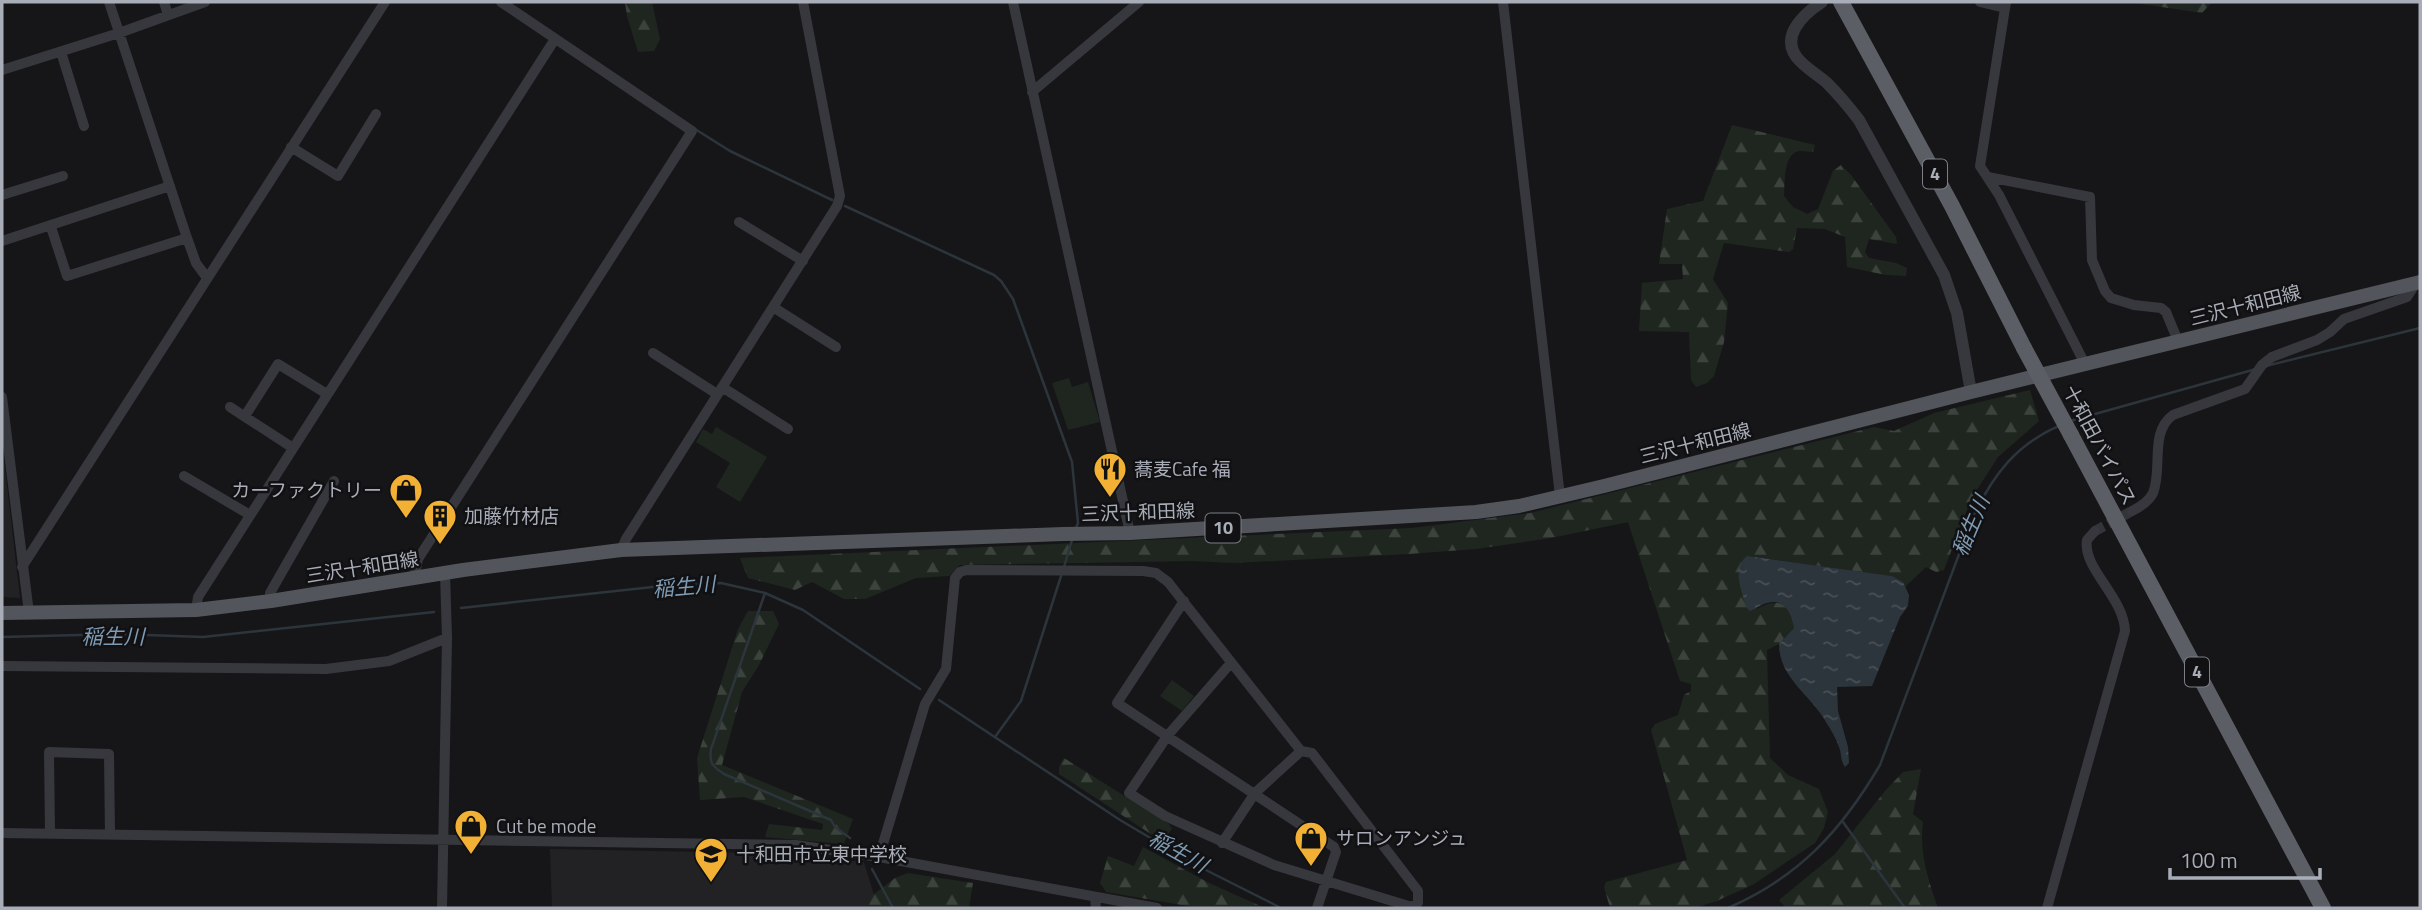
<svg xmlns="http://www.w3.org/2000/svg" width="2422" height="910" viewBox="0 0 2422 910" font-family="'Titillium Web','Noto Sans JP',sans-serif">
  <style>
    .built { fill: #222225 }
    .green { fill: #1e261f }
    .forest { fill: url(#forest-firs) }
    .water { fill: url(#water-ripples) }
    .lines { fill: none; stroke-linecap: round; stroke-linejoin: round }
    .stream { stroke: #2c353c; stroke-width: 2.5 }
    .minor-tunnel { stroke: #333438; stroke-width: 10; stroke-dasharray: 10 5; stroke-linecap: butt }
    .minor { stroke: #37383d; stroke-width: 10 }
    .tertiary { stroke: #37383d; stroke-width: 12 }
    .primary { stroke: #53555c; stroke-width: 14 }
    .trunk { stroke: #5b5e65; stroke-width: 16 }
    .trunk-bridge { stroke: #5b5e65; stroke-width: 16 }
    .labels { text-anchor: middle; stroke-width: 5; stroke-linejoin: round; paint-order: stroke }
    .shield { fill: #111113; stroke: #7b7e86; stroke-width: 2 }
    .shield-label { font-size: 18px; font-weight: bold; fill: #a8adb8 }
    .street-label { font-size: 19px; fill: #a8adb8; stroke: #111113 }
    .poi-label { font-size: 19px; fill: #a8adb8; stroke: #111113; text-anchor: start }
    .water-label { font-size: 21px; font-style: italic; fill: #7f9bb3; stroke: #111113 }
  </style>
  <defs>
    <pattern id="forest-firs" width="22" height="20" patternUnits="userSpaceOnUse" patternTransform="scale(1.75)"><rect width="22" height="20" fill="#1e261f"/><path d="M5 1l3.5 6h-7zM16 11l3.5 6h-7z" fill="#3c433d"/></pattern>
    <pattern id="water-ripples" width="26" height="14" patternUnits="userSpaceOnUse" patternTransform="scale(1.75)"><rect width="26" height="14" fill="#2c353c"/><path d="M2 4q2-2 4 0t4 0M15 11q2-2 4 0t4 0" fill="none" stroke="#485056"/></pattern>
  </defs>
  <rect width="100%" height="100%" fill="#161618"/>
  <!-- built -->
  <path class="built" d="M 2,442 L 20,598 L 2,597 Z
    M 550,849 L 757,853 L 864,862 L 878,908 L 552,908 Z"/>
  <!-- green -->
  <path class="green" d="M 1069,378 L 1072,387 L 1088,382 L 1100,422 L 1068,430 L 1052,383 Z
    M 716,427 L 767,457 L 740,502 L 716,487 L 730,463 L 696,442 L 703,429 L 712,434 Z
    M 1172,680 L 1194,696 L 1182,711 L 1160,696 Z"/>
  <!-- forest -->
  <path class="forest" d="M 625,2 L 652,2 L 660,39 L 654,51 L 638,52 L 627,16 Z
    M 2128,2 L 2212,2 L 2202,13 Z
    M 1732,125 L 1815,145 L 1813,152 C 1808,152 1800,150 1796,152 C 1783,158 1785,184 1784,196 L 1793,207 L 1807,214 L 1818,209 L 1833,171 L 1841,165 L 1851,175 L 1896,237 L 1897,244 L 1869,239 L 1865,252 L 1869,258 L 1896,263 L 1907,268 L 1906,276 L 1886,275 L 1847,267 L 1845,237 L 1825,229 L 1797,228 L 1793,249 L 1789,252 L 1724,243 L 1713,279 L 1728,303 L 1724,342 L 1714,376 L 1707,383 L 1696,387 L 1691,380 L 1689,332 L 1639,331 L 1642,283 L 1683,279 L 1682,264 L 1659,264 L 1667,209 L 1703,201 Z
    M 2030,390 L 2039,421 L 1998,457 L 1971,499 L 1944,570 L 1936,572 L 1926,567 L 1905,587 L 1903,582 L 1892,576 L 1747,556 L 1757,609 C 1779,596 1791,604 1794,628 L 1779,644 L 1767,650 L 1770,758 L 1788,775 L 1819,789 L 1828,812 L 1824,828 L 1815,843 L 1754,884 L 1717,901 L 1694,908 L 1610,908 L 1604,887 L 1606,882 L 1687,860 L 1651,730 L 1655,724 L 1678,715 L 1684,695 L 1691,691 L 1691,684 L 1680,681 L 1628,522 L 1551,538 L 1476,549 L 1409,554 L 1234,563 L 1192,561 L 960,565 L 949,576 L 916,578 L 865,599 L 844,599 L 812,582 L 795,590 L 748,578 L 740,558 L 1412,528 L 1530,513 L 1874,427 L 1894,431 L 1934,413 Z
    M 748,611 L 773,611 L 779,624 L 759,665 L 742,692 L 722,765 L 853,819 L 844,844 L 765,837 L 769,824 L 822,830 L 823,824 L 744,797 L 700,800 L 697,758 L 738,629 Z
    M 1064,758 L 1169,824 L 1172,829 L 1164,839 L 1160,840 L 1059,774 L 1059,767 Z
    M 1921,769 L 1913,814 L 1923,822 C 1919,852 1928,880 1938,908 L 1786,908 L 1779,900 L 1835,854 L 1885,791 L 1903,772 Z
    M 1143,847 L 1209,883 L 1265,908 L 1199,908 L 1106,892 L 1100,883 L 1108,856 L 1134,866 Z
    M 908,873 L 973,883 L 969,908 L 869,908 L 869,898 L 895,878 Z"/>
  <!-- water -->
  <path class="water" d="M 1747,556 L 1892,576 L 1903,582 L 1909,595 L 1908,606 L 1900,617 L 1872,686 L 1837,687 L 1838,711 L 1848,747 L 1849,763 L 1845,767 C 1840,760 1842,754 1839,747 C 1836,738 1831,730 1826,722 C 1811,695 1779,678 1779,644 L 1794,628 C 1792,614 1785,598 1767,603 C 1761,604 1756,609 1750,611 L 1746,607 C 1742,590 1731,569 1747,556 Z"/>
  <g class="lines">
    <!-- stream -->
    <path class="stream" d="M 695,129 L 730,151 L 832,200
      M 845,206 L 994,275 L 1001,281 L 1013,299 L 1072,462 L 1078,523 L 1075,530
      M 2266,366 L 2420,328
      M 2070,421 L 2256,369
      M 1064,567 L 1072,540
      M 765,593 L 711,749 C 709,763 712,766 724,774 L 831,820 L 835,827 L 850,838
      M 461,608 L 680,584 L 721,583 L 765,593 L 803,610 L 920,689
      M 2,637 L 118,634 L 203,637 L 434,612
      M 939,700 L 1120,820 L 1196,865 L 1281,908
      M 995,737 L 1021,701 L 1062,573
      M 1843,822 L 1905,908
      M 872,869 L 893,908
      M 1728,908 C 1799,877 1841,831 1880,765 L 1973,517 C 1993,475 2016,444 2061,425"/>
    <!-- minor-tunnel -->
    <path class="minor-tunnel" d="M 2095,531 L 2132,511"/>
    <!-- minor -->
    <path class="minor" d="M 109,2 L 187,238 L 196,263 L 207,278
      M 164,2 L 168,15
      M 1013,2 L 1130,533
      M 1503,2 L 1560,496
      M 1980,2 L 2005,8
      M 2006,2 L 1980,166 L 1999,195 L 2085,364
      M 61,52 L 84,126
      M 2,70 L 119,33 L 205,2
      M 1032,92 L 1139,2
      M 291,147 L 338,176 L 376,114
      M 1988,177 L 2090,197 L 2092,260 L 2105,291 L 2111,298 L 2134,305 L 2161,308 L 2166,312 L 2178,341
      M 2,195 L 63,176
      M 739,222 L 803,261
      M 51,227 L 67,276 L 187,238
      M 2,241 L 170,186
      M 773,307 L 836,347
      M 653,353 L 717,394
      M 722,387 L 788,429
      M 2,397 L 29,613
      M 230,407 L 293,448
      M 245,416 L 278,364 L 327,394
      M 184,476 L 250,515
      M 2132,511 C 2140,507 2149,501 2153,493 C 2163,469 2149,432 2173,415 L 2245,389 L 2262,365 L 2272,357 L 2317,340 L 2330,332 L 2344,319 L 2407,297 L 2416,283
      M 621,550 L 626,539 L 837,206 L 840,196 L 803,2
      M 22,567 L 385,2
      M 414,578 L 418,559 L 692,131 L 501,2
      M 271,601 L 270,593 L 334,481
      M 1184,601 L 1117,703 L 1334,847 L 1336,852 L 1317,908
      M 196,610 L 198,597 L 555,39
      M 1230,664 L 1168,735 L 1129,793 L 1165,816 L 1274,865 L 1412,907 L 1418,903 L 1418,891 L 1312,753 L 1301,751
      M 2,666 L 326,669 L 389,661 L 447,638
      M 2,833 L 796,845 L 879,857 L 1157,908
      M 50,833 L 49,752 L 109,754 L 110,834
      M 879,857 L 925,704 L 946,669 L 955,578 L 960,572 L 966,570 L 1143,571 L 1156,573 L 1168,582 L 1301,751 L 1255,793 L 1222,843
      M 1095,897 L 1096,908
      M 442,908 L 447,638 L 445,573
      M 2047,908 L 2125,631 C 2124,597 2082,568 2087,540 L 2095,531"/>
    <!-- tertiary -->
    <path class="tertiary" d="M 1822,2 C 1802,15 1777,39 1801,62 C 1809,70 1819,76 1827,83 C 1839,95 1849,107 1859,120 L 1944,275 L 1957,313 L 1971,392"/>
    <!-- primary -->
    <path class="primary" d="M 2,613 L 196,610 L 271,601 L 463,570 L 621,550 L 1063,534 L 1130,533 L 1476,512 L 1519,506 L 1604,486 L 1971,392 L 2420,282"/>
    <!-- trunk -->
    <path class="trunk" d="M 1841,2 L 1952,206 L 2024,348
      M 2071,435 L 2323,908"/>
    <!-- trunk-bridge -->
    <path class="trunk-bridge" d="M 2024,348 L 2071,435"/>
  </g>
  <!-- icons -->
  <defs>
    <symbol id="restaurant-pin" viewBox="-11 -11 22 30"><path d="M0 17L-7.5 6A9.5 9.5 0 1 1 7.5 6Z" fill="#f2b134" stroke="#111113"/><path d="M-5-6h1v4h1v-4h1v4h1v-4h1v5L-1.5 .5V6h-2V.5L-5-1ZM5-6V6H3V1.5H1.5Q1.5-4 5-6Z" fill="#111"/></symbol>
    <symbol id="shop-pin" viewBox="-11 -11 22 30"><path d="M0 17L-7.5 6A9.5 9.5 0 1 1 7.5 6Z" fill="#f2b134" stroke="#111113"/><path d="M-5-2.5h2.3a2.7 3.5 0 0 1 5.4 0H5L5.5 6h-11ZM-1.5-2.5h3a1.5 2.3 0 0 0-3 0Z" fill="#111"/></symbol>
    <symbol id="building-pin" viewBox="-11 -11 22 30"><path d="M0 17L-7.5 6A9.5 9.5 0 1 1 7.5 6Z" fill="#f2b134" stroke="#111113"/><path d="M-4-6H4V6H1V3H-1V6H-4ZM-2.5-4.3h1.7v1.8h-1.7ZM.8-4.3h1.7v1.8H.8ZM-2.5-1h1.7V.8h-1.7ZM.8-1h1.7V.8H.8Z" fill="#111"/></symbol>
    <symbol id="school-pin" viewBox="-11 -11 22 30"><path d="M0 17L-7.5 6A9.5 9.5 0 1 1 7.5 6Z" fill="#f2b134" stroke="#111113"/><path d="M0-5L7-2L0 1L-7-2ZM-4 1L0 2.5L4 1V4Q0 6-4 4Z" fill="#111"/></symbol>
  </defs>
  <g fill-rule="evenodd">
    <use href="#restaurant-pin" x="1091" y="450" width="38" height="52"/>
    <use href="#shop-pin" x="387" y="471" width="38" height="52"/>
    <use href="#building-pin" x="421" y="497" width="38" height="52"/>
    <use href="#shop-pin" x="452" y="807" width="38" height="52"/>
    <use href="#shop-pin" x="1292" y="819" width="38" height="52"/>
    <use href="#school-pin" x="692" y="835" width="38" height="52"/>
  </g>
  <g class="labels">
    <!-- shield labels -->
    <g class="shield">
      <rect x="1923" y="159.5" width="24" height="29" rx="5"/>
      <rect x="1205.5" y="513.5" width="35" height="29" rx="5"/>
      <rect x="2185" y="657.5" width="24" height="29" rx="5"/>
    </g>
    <g class="shield-label">
      <text x="1935" y="180">4</text>
      <text x="1223" y="534">10</text>
      <text x="2197" y="678">4</text>
    </g>
    <!-- street labels -->
    <g class="street-label">
      <text transform="translate(2245 305) rotate(-14)" y="7">三沢十和田線</text>
      <text transform="translate(1695 443) rotate(-14)" y="7">三沢十和田線</text>
      <text transform="translate(2100 445) rotate(62)" y="7">十和田バイパス</text>
      <text transform="translate(1138 512) rotate(-2)" y="7">三沢十和田線</text>
      <text transform="translate(362 567) rotate(-9)" y="7">三沢十和田線</text>
    </g>
    <!-- poi labels -->
    <g class="poi-label">
      <text x="1134" y="476">蕎麦Cafe 福</text>
      <text x="382" y="497" text-anchor="end">カーファクトリー</text>
      <text x="464" y="523">加藤竹材店</text>
      <text x="496" y="833">Cut be mode</text>
      <text x="1336" y="845">サロンアンジュ</text>
      <text x="736" y="861">十和田市立東中学校</text>
    </g>
    <!-- water labels -->
    <g class="water-label">
      <text transform="translate(1971 526) rotate(-67)" y="7">稲生川</text>
      <text transform="translate(684 587) rotate(-5)" y="7">稲生川</text>
      <text x="113" y="644">稲生川</text>
      <text transform="translate(1178 852) rotate(29)" y="7">稲生川</text>
    </g>
  </g>
  <!-- border -->
  <rect width="2422" height="910" fill="none" stroke="#a8adb8" stroke-width="7"/>
  <!-- scale -->
  <path d="M2170 868v10h150v-10" fill="none" stroke="#a8adb8" stroke-width="3.5"/>
  <text x="2180" y="868" font-size="21" fill="#a8adb8" stroke="#111113" stroke-width="5" paint-order="stroke">100 m</text>
</svg>
